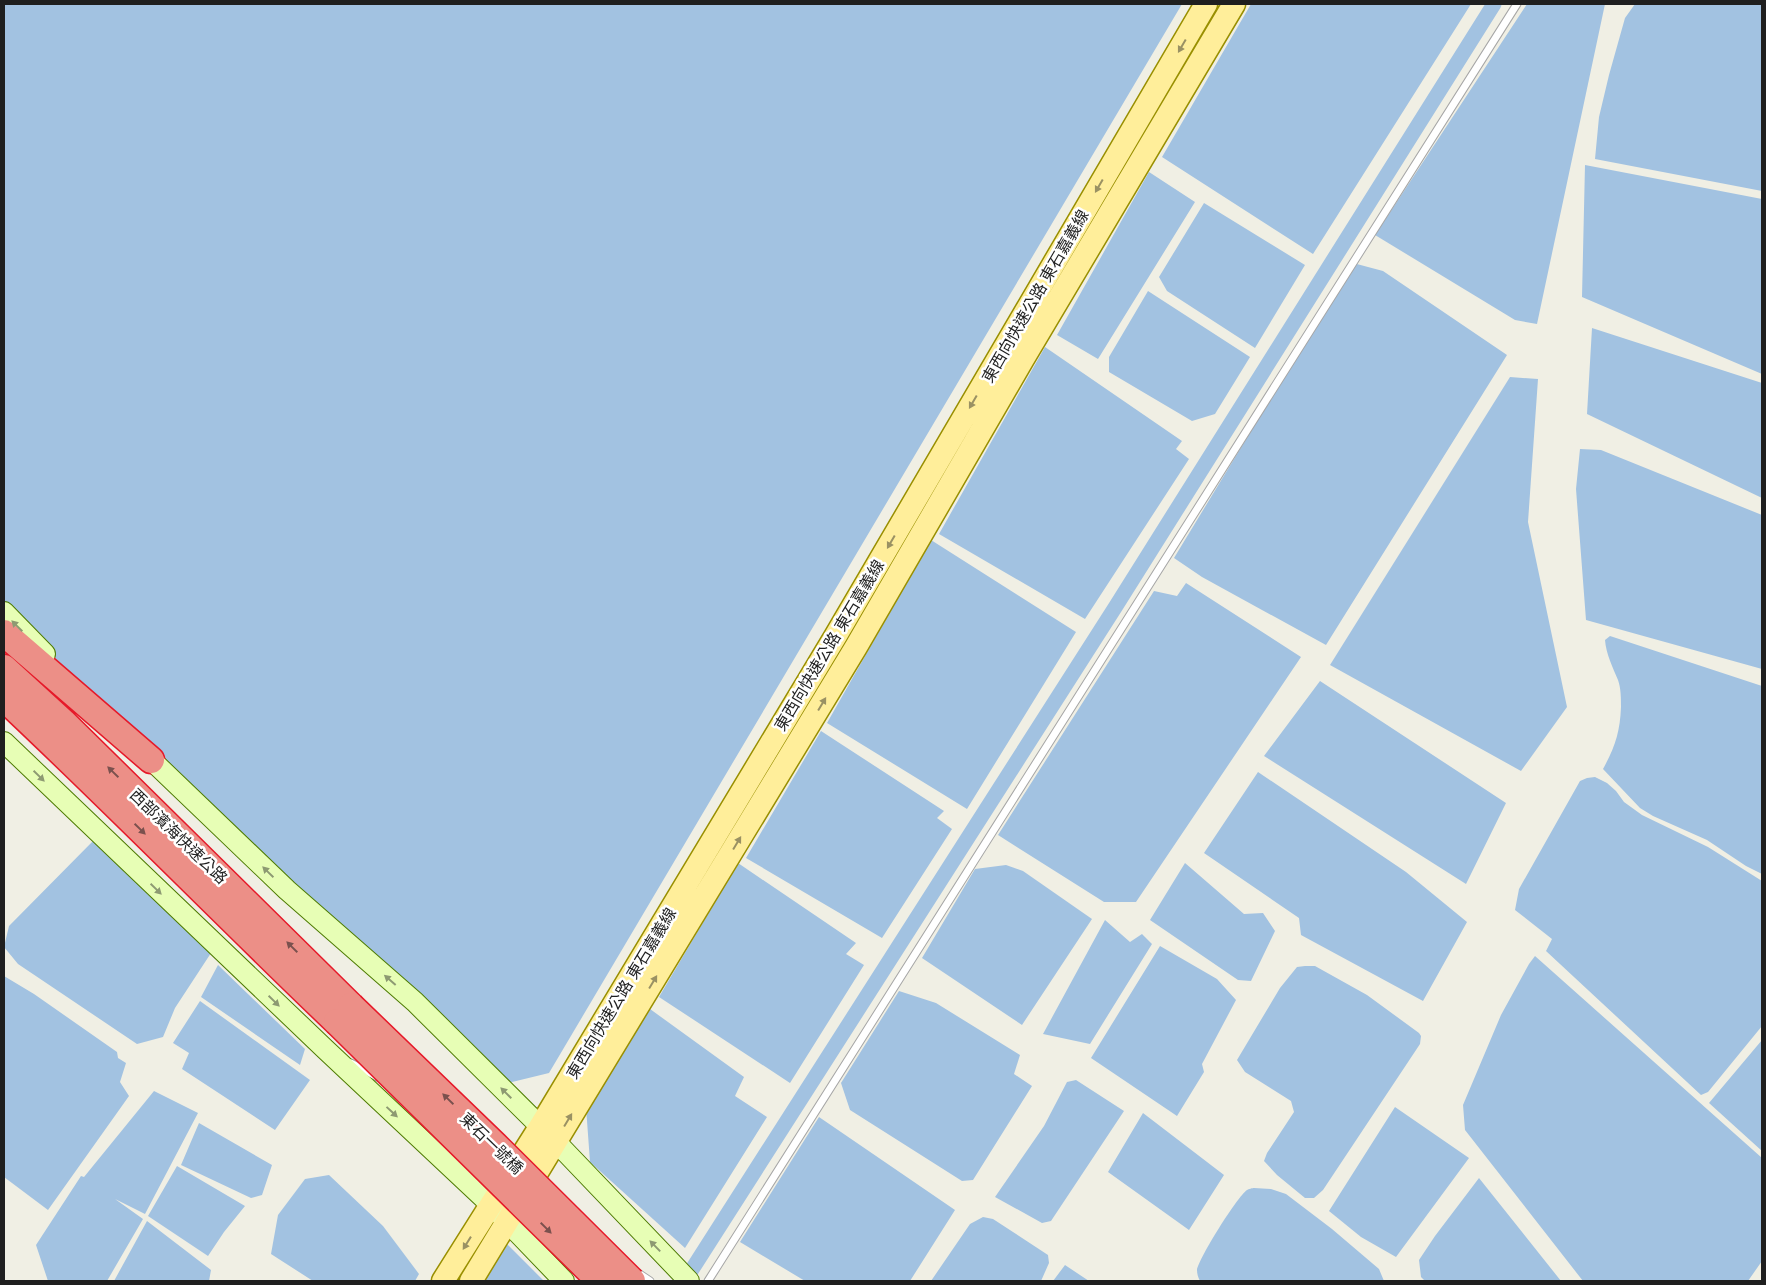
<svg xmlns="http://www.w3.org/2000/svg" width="1766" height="1285" viewBox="0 0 1766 1285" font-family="Poppins,'Noto Sans TC',sans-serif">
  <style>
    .water { fill: #a2c2e1 }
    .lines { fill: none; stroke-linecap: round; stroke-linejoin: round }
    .canal { stroke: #a2c2e1; stroke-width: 15 }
    .lane-casing { stroke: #a6a6a6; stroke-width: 9 }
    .secondary-casing { stroke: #4d7b00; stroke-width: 22 }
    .primary-casing { stroke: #998f00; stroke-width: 25 }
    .highway-casing { stroke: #e61929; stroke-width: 29 }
    .lane { stroke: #fff; stroke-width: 7 }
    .secondary { stroke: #e7feb5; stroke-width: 20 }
    .primary { stroke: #ffee9a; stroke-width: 22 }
    .highway { stroke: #ec8f87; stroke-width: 26 }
    .highway-bridge-casing { stroke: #e61929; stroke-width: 29; stroke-linecap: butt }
    .highway-bridge { stroke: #ec8f87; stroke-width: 26 }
    .oneway { fill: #9a9163 }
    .oneway2 { fill: #8d9a72 }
    .oneway3 { fill: #7b514e }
    .labels { text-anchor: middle; stroke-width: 5; stroke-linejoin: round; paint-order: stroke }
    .street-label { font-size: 16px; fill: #1f1f1f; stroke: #fff }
  </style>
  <rect width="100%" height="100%" fill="#f0efe4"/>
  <!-- water -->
  <path class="water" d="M 4,4 L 1182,4 L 549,1073 L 500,1085 L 4,611 Z
    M 1251,4 L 1471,4 L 1313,254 L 1162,157 Z
    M 1527,4 L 1605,4 L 1537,324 L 1515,320 L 1375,235 Z
    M 1635,4 L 1762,4 L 1762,191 L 1595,159 L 1599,117 L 1609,75 L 1625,18 Z
    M 1585,165 L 1762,199 L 1762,374 L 1582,297 Z
    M 1149,172 L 1195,202 L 1098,359 L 1057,335 Z
    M 1204,203 L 1305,265 L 1255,348 L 1167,291 L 1159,277 Z
    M 1353,263 L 1383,271 L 1507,355 L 1326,645 L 1202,577 L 1174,558 Z
    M 1148,291 L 1250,357 L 1215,414 L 1192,421 L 1109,372 L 1109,357 Z
    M 1592,328 L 1762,383 L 1762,498 L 1587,414 Z
    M 1045,347 L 1182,441 L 1176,449 L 1189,459 L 1085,619 L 939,534 Z
    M 1510,377 L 1538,379 L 1528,522 L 1567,707 L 1521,771 L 1330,665 Z
    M 1580,449 L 1601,450 L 1762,515 L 1762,669 L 1586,620 L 1576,489 Z
    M 931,540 L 1076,632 L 967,809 L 827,723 Z
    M 1186,583 L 1301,657 L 1136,902 L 1104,902 L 998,835 L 1154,591 L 1177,596 Z
    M 1610,636 L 1762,686 L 1762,874 L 1746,866 L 1707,840 L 1653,816 L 1640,808 L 1603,769 C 1615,747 1620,732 1621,707 C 1621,699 1621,688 1618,680 C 1613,668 1606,654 1605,640 Z
    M 1320,681 L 1506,803 L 1466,884 L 1264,756 Z
    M 821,731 L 944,811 L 937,818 L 952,829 L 882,938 L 746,858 Z
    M 1258,772 L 1406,872 L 1467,922 L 1423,1001 L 1301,935 L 1299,918 L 1204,853 Z
    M 1595,777 L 1607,783 L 1616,791 L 1624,802 L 1642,815 L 1708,847 L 1762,881 L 1762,1026 L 1708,1092 L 1701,1095 L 1546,951 L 1552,939 L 1515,910 L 1519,889 L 1580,781 L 1587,778 Z
    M 94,840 L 211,953 L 175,1008 L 163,1037 L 137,1044 L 18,964 L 4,947 L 9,926 Z
    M 738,863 L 856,943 L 846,954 L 864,965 L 790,1083 L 659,997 Z
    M 1185,863 L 1244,914 L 1263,913 L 1275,931 L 1251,981 L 1238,980 L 1150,920 Z
    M 1006,865 L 1023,871 L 1092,919 L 1022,1025 L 922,958 L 975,869 Z
    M 1105,920 L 1130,942 L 1142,934 L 1152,944 L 1090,1044 L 1043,1034 Z
    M 1160,946 L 1217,979 L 1236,1000 L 1202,1064 L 1204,1072 L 1177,1116 L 1091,1058 Z
    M 1535,956 L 1762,1158 L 1762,1261 L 1748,1281 L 1583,1281 L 1465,1130 L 1463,1105 L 1501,1015 L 1529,964 Z
    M 218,965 L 305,1049 L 300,1065 L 201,997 Z
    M 1305,966 L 1315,966 L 1367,995 L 1419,1033 L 1421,1036 L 1420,1044 L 1323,1190 L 1314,1198 L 1305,1198 L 1277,1175 L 1264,1161 L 1267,1153 L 1294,1112 L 1291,1101 L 1245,1072 L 1237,1060 L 1280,988 L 1297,967 Z
    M 4,976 L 34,994 L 117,1052 L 118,1058 L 126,1063 L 120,1082 L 129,1096 L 48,1210 L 4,1177 Z
    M 899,991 L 936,1003 L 1020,1055 L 1014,1074 L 1032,1086 L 973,1180 L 962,1181 L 850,1110 L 841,1083 Z
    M 200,1001 L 310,1080 L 275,1130 L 182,1069 L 189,1053 L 173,1043 Z
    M 650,1009 L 744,1077 L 735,1096 L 767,1117 L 685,1248 L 590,1162 L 586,1107 Z
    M 1762,1040 L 1762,1151 L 1709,1103 Z
    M 1076,1080 L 1124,1111 L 1051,1221 L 1042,1223 L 995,1197 L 1044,1126 L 1067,1082 Z
    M 154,1091 L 198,1113 L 145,1214 L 115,1199 L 143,1219 L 107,1281 L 48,1281 L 36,1245 L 81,1176 L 84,1177 Z
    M 1395,1107 L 1469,1158 L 1396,1257 L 1361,1237 L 1329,1211 Z
    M 1143,1113 L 1224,1175 L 1189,1230 L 1108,1172 Z
    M 819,1117 L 955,1210 L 910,1281 L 805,1281 L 740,1242 Z
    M 199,1123 L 272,1165 L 262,1195 L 251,1198 L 181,1165 Z
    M 177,1166 L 245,1206 L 224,1232 L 208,1256 L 148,1216 Z
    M 329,1175 L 383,1226 L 419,1274 L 415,1281 L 313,1281 L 271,1254 L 278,1215 L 305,1179 Z
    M 1479,1178 L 1561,1281 L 1425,1281 L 1421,1277 L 1419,1260 L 1435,1236 Z
    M 1254,1188 L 1271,1189 L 1286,1194 L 1332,1229 L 1379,1269 L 1384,1281 L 1200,1281 C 1198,1277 1197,1274 1197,1270 C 1199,1258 1237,1197 1247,1190 C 1248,1189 1253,1188 1254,1188 Z
    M 983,1217 L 993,1219 L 1048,1255 L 1049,1263 L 1041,1281 L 931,1281 L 970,1224 Z
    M 147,1221 L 211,1270 L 209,1281 L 114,1281 Z
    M 505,1242 L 544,1281 L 480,1281 Z
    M 1065,1265 L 1089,1281 L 1053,1281 Z"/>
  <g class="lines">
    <!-- canal -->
    <path class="canal" d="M 691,1271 L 1116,606 L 1494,4"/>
    <defs>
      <path id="lane" d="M 351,1063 L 377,1077
        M 638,1273 L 650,1281
        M 708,1281 L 1517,4"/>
      <path id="secondary" d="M 4,612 L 45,654
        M 4,742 L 325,1049 L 491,1205 L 564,1281
        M 141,750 L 287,890 L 415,1002 L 556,1142 L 689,1281"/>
      <path id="primary" d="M 443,1281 L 540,1127 L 835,637 L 1206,4
        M 471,1281 L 856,647 L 1023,359 L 1234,4"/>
      <path id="highway" d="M 4,633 L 151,760
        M 4,668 L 63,722 L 351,1006
        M 4,698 C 117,804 225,915 337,1022"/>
    </defs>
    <!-- lane casing -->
    <use href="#lane" class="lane-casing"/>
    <!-- secondary casing -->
    <use href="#secondary" class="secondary-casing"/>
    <!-- primary casing -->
    <use href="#primary" class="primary-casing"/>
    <!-- highway casing -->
    <use href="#highway" class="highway-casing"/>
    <!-- lane -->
    <use href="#lane" class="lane"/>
    <!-- secondary -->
    <use href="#secondary" class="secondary"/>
    <!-- primary -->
    <use href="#primary" class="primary"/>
    <!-- highway -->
    <use href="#highway" class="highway"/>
    <defs>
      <path id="highway-bridge" d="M 351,1006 L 495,1145 L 632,1281
        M 337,1022 L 600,1281"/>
    </defs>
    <!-- highway-bridge casing -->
    <use href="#highway-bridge" class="highway-bridge-casing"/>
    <!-- highway-bridge -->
    <use href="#highway-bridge" class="highway-bridge"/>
  </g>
  <!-- one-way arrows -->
  <defs><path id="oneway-solid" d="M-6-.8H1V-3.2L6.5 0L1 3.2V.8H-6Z" transform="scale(1.25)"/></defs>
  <g class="oneway">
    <use href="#oneway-solid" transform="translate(1182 46) rotate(120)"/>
    <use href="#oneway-solid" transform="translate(1099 186) rotate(120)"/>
    <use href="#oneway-solid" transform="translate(973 402) rotate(120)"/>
    <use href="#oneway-solid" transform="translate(891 542) rotate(120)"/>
    <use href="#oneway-solid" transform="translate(822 704) rotate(-59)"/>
    <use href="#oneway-solid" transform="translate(737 843) rotate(-59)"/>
    <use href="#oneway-solid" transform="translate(653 982) rotate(-59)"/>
    <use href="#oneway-solid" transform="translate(568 1120) rotate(-59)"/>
    <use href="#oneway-solid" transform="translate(467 1243) rotate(122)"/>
  </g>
  <g class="oneway2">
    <use href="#oneway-solid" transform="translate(17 626) rotate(-135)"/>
    <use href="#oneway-solid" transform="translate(39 776) rotate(44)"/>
    <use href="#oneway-solid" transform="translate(268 872) rotate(-136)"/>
    <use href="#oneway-solid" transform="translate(156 889) rotate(44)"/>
    <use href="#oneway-solid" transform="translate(390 980) rotate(-139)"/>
    <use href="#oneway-solid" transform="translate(274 1001) rotate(44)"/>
    <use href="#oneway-solid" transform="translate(506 1093) rotate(-135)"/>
    <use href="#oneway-solid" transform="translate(392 1112) rotate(43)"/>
    <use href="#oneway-solid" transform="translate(655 1246) rotate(-134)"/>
  </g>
  <g class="oneway3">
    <use href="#oneway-solid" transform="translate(113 772) rotate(-136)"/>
    <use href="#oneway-solid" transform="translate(140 829) rotate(44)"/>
    <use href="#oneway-solid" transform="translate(292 947) rotate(-135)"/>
    <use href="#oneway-solid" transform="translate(448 1099) rotate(-136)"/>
    <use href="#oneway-solid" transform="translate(546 1228) rotate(45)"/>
  </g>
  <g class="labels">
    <!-- street labels -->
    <g class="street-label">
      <text transform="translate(1035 296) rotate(-60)" y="6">東西向快速公路 東石嘉義線</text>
      <text transform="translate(829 645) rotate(-59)" y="6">東西向快速公路 東石嘉義線</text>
      <text transform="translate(179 836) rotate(44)" y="6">西部濱海快速公路</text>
      <text transform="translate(621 993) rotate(-59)" y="6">東西向快速公路 東石嘉義線</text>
      <text transform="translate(492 1143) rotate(44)" y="6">東石一號橋</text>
    </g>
  </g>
  <!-- border -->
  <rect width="1766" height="1285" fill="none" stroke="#1f1f1f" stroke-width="10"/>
</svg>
